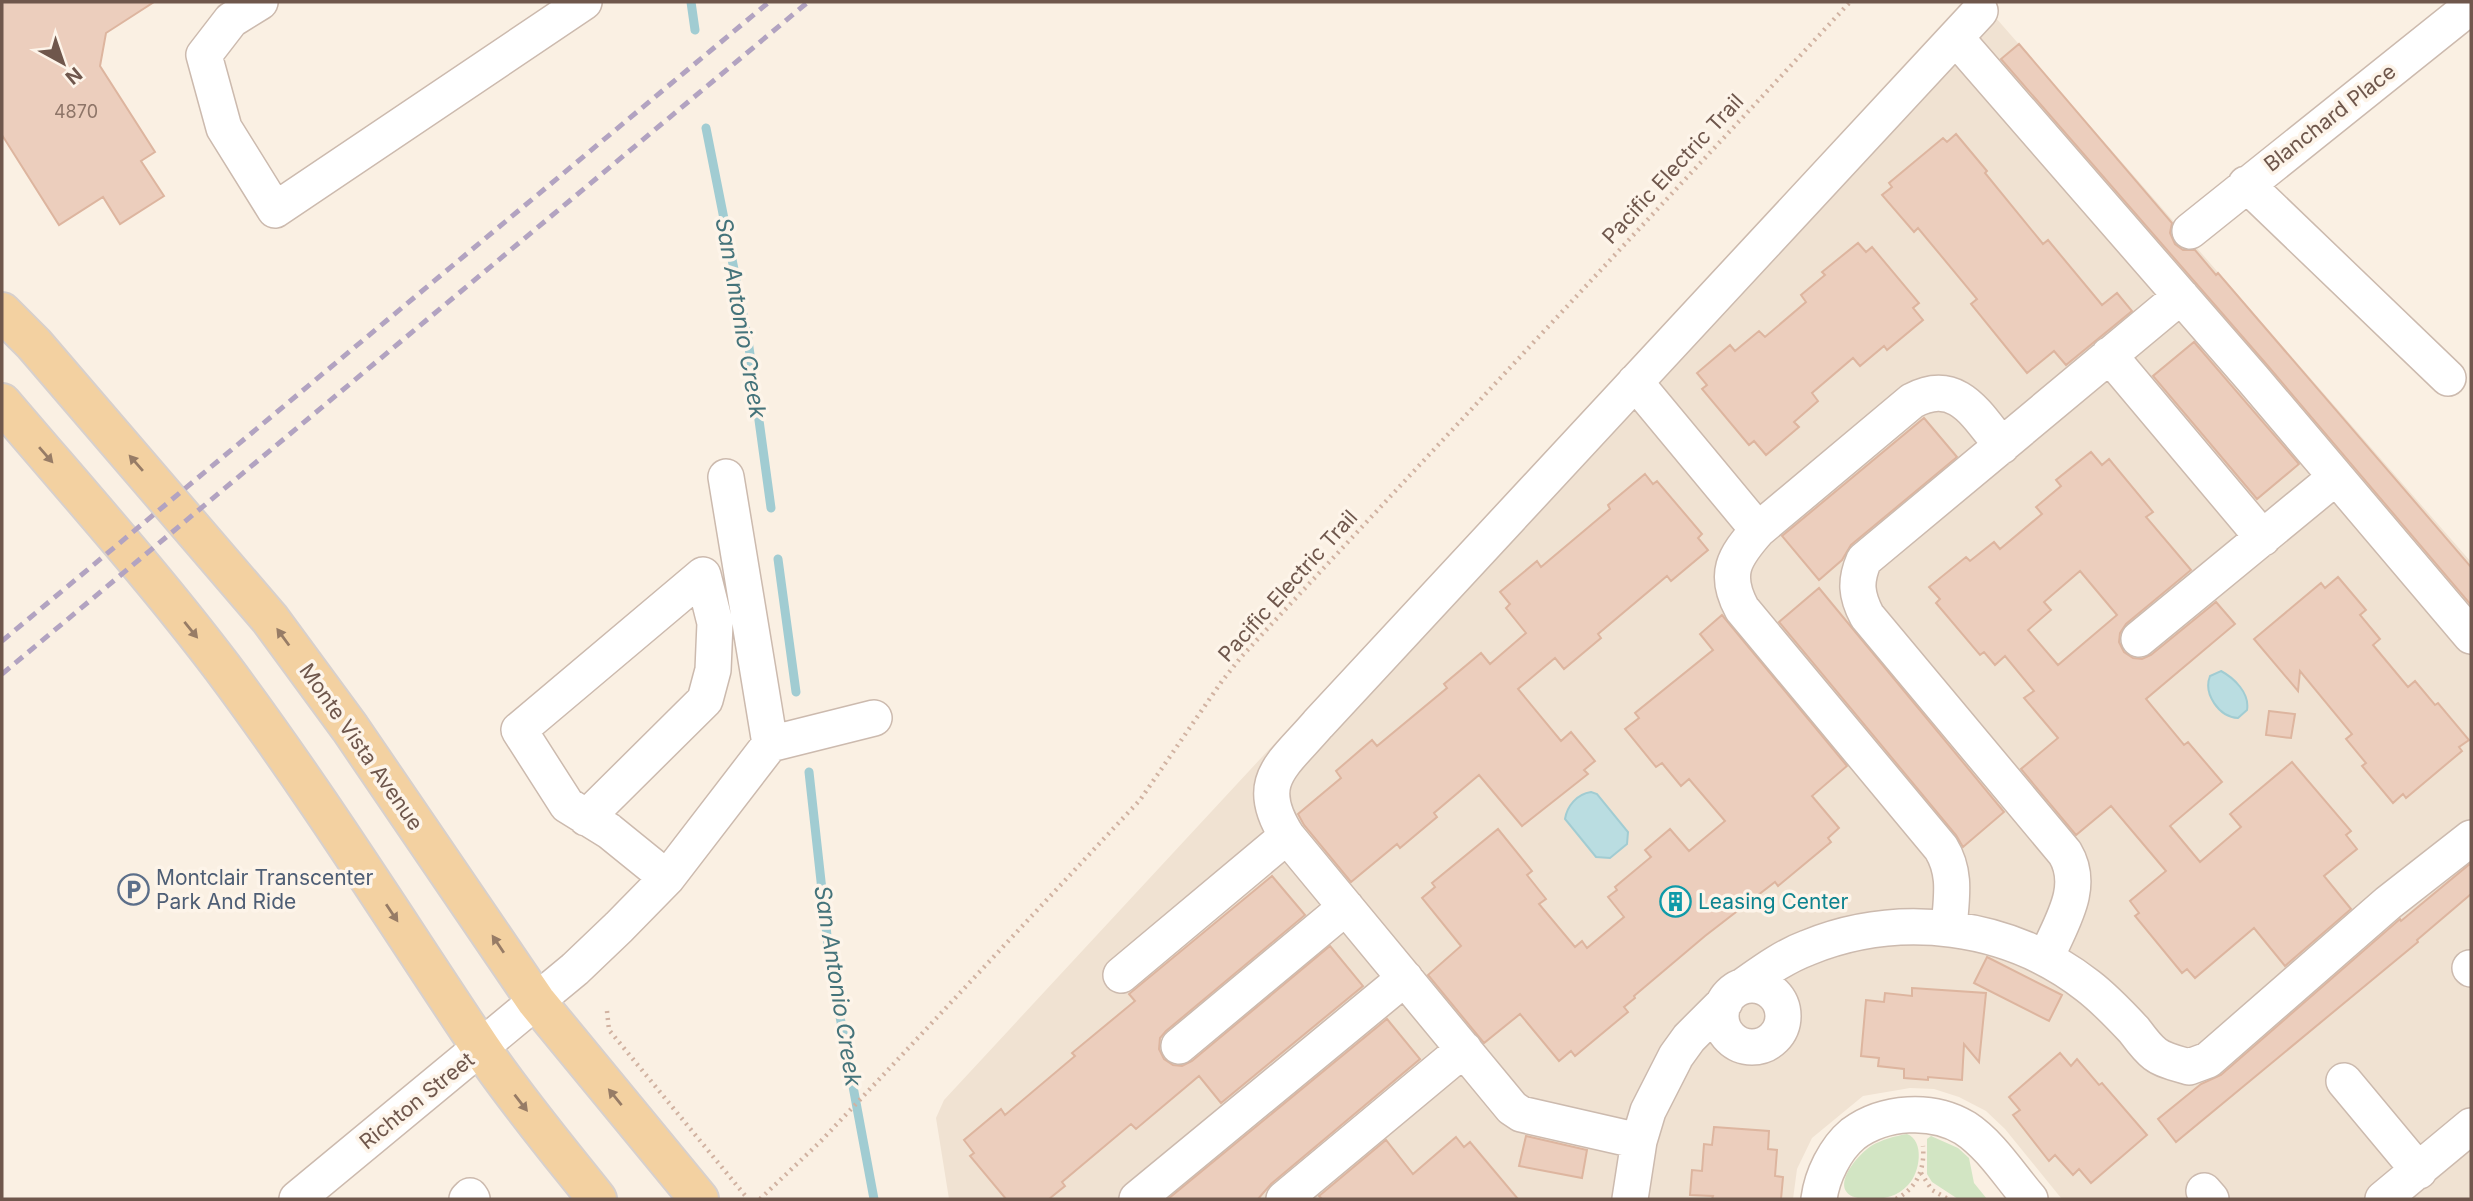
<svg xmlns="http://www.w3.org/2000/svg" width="2473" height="1201" viewBox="0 0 2473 1201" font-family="Inter,sans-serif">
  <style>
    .residential { fill: #f0e2d2 }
    .green { fill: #d2e5c3 }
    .water { fill: #badde1; stroke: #a1ccd2; stroke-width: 2 }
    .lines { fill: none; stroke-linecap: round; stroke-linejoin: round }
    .stream { stroke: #a1ccd2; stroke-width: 9 }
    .building { fill: #eccebd; stroke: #ddb59f; stroke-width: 2; fill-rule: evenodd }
    .minor-casing { stroke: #ccbaae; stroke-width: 38 }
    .major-casing { stroke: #d7d0cd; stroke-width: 42 }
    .path { stroke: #d1b2a1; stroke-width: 4.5; stroke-dasharray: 2 5; stroke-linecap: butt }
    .minor { stroke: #fff; stroke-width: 35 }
    .major { stroke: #f3d1a1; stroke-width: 38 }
    .rail { stroke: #b2a3c1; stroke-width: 5; stroke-dasharray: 10 7; stroke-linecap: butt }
    .oneway { fill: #977c66 }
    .labels { text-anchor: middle; stroke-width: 7; stroke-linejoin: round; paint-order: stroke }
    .number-label { font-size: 18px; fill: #8e7568 }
    .street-label { font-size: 21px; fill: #6f574c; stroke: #fdf4e9 }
    .service-label { font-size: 21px; fill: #4e5e75; stroke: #fdf4e9; text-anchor: start }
    .culture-label { font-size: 21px; fill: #0d838f; stroke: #fdf4e9; text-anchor: start }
    .water-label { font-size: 23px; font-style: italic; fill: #44737a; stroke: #fdf4e9 }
  </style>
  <rect width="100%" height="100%" fill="#faf0e3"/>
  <!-- residential -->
  <path class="residential" d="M 1962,2 L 1982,2 L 2471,562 L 2471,1199 L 2065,1199 L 2061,1198 L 2005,1129 L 1986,1111 L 1959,1097 L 1934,1089 L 1910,1088 L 1863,1096 L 1812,1138 L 1797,1169 L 1793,1199 L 949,1199 L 936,1118 L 944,1100 Z"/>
  <!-- green -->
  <path class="green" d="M 1907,1134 C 1925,1141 1920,1173 1908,1185 C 1897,1197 1884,1199 1869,1199 C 1824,1199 1850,1161 1871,1146 C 1881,1140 1895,1136 1907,1134 Z
    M 1931,1136 L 1958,1148 L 1969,1158 L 1974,1183 L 1987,1199 L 1958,1199 L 1932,1182 L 1927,1174 L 1927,1139 Z"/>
  <!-- water -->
  <path class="water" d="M 2221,671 C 2234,678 2250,693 2247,710 L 2238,718 C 2219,717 2203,694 2210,676 Z
    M 1591,792 L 1597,794 L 1628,832 L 1627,844 L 1610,858 L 1596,857 L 1565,819 C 1567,806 1577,794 1591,792 Z"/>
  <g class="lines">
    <!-- stream -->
    <path class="stream" d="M 691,2 L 695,30
      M 706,128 L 748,340 L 771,508
      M 778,559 L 796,692
      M 809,772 L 830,963 L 874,1199"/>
  </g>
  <!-- building -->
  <path class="building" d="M 2,2 L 154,2 L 106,33 L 100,66 L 155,152 L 141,161 L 164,196 L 120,224 L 103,197 L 59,225 L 2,135 Z
    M 2019,44 L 2172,223 L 2170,233 L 2175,244 L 2183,250 L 2195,250 L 2216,275 L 2218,273 L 2471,567 L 2471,605 L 2268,366 L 2001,59 Z
    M 1956,134 L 1987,171 L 1985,173 L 2043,244 L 2048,240 L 2102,305 L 2117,293 L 2132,311 L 2066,365 L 2054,351 L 2027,373 L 1971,304 L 1977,299 L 1918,228 L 1914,232 L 1882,195 L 1892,187 L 1889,183 L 1943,138 L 1947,142 Z
    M 1858,243 L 1866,252 L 1872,247 L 1919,303 L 1913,308 L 1923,320 L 1887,350 L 1884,346 L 1860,366 L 1853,358 L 1812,393 L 1818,401 L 1794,422 L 1799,427 L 1766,455 L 1754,441 L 1749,445 L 1702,389 L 1707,385 L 1697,373 L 1730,345 L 1735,351 L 1759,331 L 1765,337 L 1806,302 L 1801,295 L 1825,275 L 1822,272 Z
    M 2194,342 L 2299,464 L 2257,499 L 2153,376 Z
    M 1924,418 L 1957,457 L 1851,545 L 1842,560 L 1819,580 L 1782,536 Z
    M 2091,452 L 2102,465 L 2109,459 L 2153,512 L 2146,517 L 2191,570 L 2126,624 L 2120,633 L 2119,642 L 2124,652 L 2133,658 L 2142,659 L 2151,655 L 2216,602 L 2235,624 L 2146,699 L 2184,745 L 2188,742 L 2222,782 L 2170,826 L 2200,862 L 2241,827 L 2230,814 L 2292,762 L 2351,831 L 2346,835 L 2357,849 L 2324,876 L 2351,909 L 2285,966 L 2254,928 L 2195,978 L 2187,969 L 2182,973 L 2135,916 L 2139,913 L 2130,901 L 2166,871 L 2111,806 L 2076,835 L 2021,769 L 2058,738 L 2024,698 L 2034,691 L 2005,656 L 1995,665 L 1984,652 L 1980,655 L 1936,603 L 1940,599 L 1929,587 L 1966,557 L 1970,561 L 1994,542 L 2000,549 L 2042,514 L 2036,507 L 2061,486 L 2056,480 ZM 2080,571 L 2117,615 L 2058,665 L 2028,630 L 2051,610 L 2044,602 Z
    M 1645,474 L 1653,484 L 1657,481 L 1702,534 L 1698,538 L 1708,550 L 1671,581 L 1667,576 L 1598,634 L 1601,638 L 1564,669 L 1555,658 L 1518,689 L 1561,741 L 1571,732 L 1595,761 L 1584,770 L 1588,774 L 1522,826 L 1479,775 L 1434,813 L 1437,817 L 1400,848 L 1397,844 L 1351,882 L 1304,825 L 1298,814 L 1341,778 L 1336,771 L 1372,740 L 1377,746 L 1447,688 L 1444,684 L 1481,653 L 1490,664 L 1526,633 L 1506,608 L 1510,604 L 1500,592 L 1537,561 L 1541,567 L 1610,509 L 1608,505 Z
    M 2338,577 L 2366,610 L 2360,615 L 2380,639 L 2373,645 L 2408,687 L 2415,681 L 2435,705 L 2438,703 L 2469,740 L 2459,747 L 2462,751 L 2406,798 L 2403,794 L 2393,803 L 2362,766 L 2366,763 L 2346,739 L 2352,734 L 2300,671 L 2298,691 L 2254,639 L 2321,583 L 2325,588 Z
    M 1819,588 L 2004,812 L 1963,847 L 1956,835 L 1779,622 Z
    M 1722,615 L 1847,766 L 1812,796 L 1839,828 L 1828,838 L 1831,842 L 1778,886 L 1775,882 L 1705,936 L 1634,996 L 1635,998 L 1624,1007 L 1628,1012 L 1575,1056 L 1571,1051 L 1559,1061 L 1520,1014 L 1484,1043 L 1428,975 L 1461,946 L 1422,898 L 1435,887 L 1432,883 L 1498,829 L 1532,871 L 1527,875 L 1546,899 L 1539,904 L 1575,947 L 1582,941 L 1587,948 L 1624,917 L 1608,897 L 1617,890 L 1615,887 L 1651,857 L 1645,850 L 1670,829 L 1689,851 L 1725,821 L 1689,779 L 1681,786 L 1662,763 L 1656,767 L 1625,729 L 1639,718 L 1635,713 L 1713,650 L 1700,634 Z
    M 2269,711 L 2295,714 L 2291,738 L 2266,735 Z
    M 2471,863 L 2471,894 L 2417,940 L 2418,942 L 2176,1142 L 2158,1119 L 2201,1084 L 2221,1075 L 2400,919 L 2401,921 Z
    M 1272,876 L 1305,915 L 1166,1031 L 1160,1038 L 1159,1049 L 1164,1059 L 1173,1065 L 1182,1066 L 1192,1061 L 1330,946 L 1363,986 L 1221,1103 L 1199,1076 L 1136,1129 L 1131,1124 L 1062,1182 L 1065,1186 L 1049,1199 L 1006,1199 L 970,1156 L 974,1153 L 964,1140 L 1001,1109 L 1005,1115 L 1075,1056 L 1072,1053 L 1135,1001 L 1129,994 Z
    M 1987,957 L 2062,995 L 2049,1021 L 1974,983 Z
    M 1912,988 L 1986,993 L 1979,1062 L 1964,1044 L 1962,1080 L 1928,1077 L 1928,1080 L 1904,1078 L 1904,1069 L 1878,1066 L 1879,1058 L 1861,1056 L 1866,1000 L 1884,1002 L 1885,993 L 1912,996 Z
    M 1387,1019 L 1420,1059 L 1271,1184 L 1258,1199 L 1168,1199 Z
    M 2060,1053 L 2071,1066 L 2077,1059 L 2099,1085 L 2102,1083 L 2147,1135 L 2091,1183 L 2079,1169 L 2073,1175 L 2055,1155 L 2049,1161 L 2013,1115 L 2020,1110 L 2009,1097 Z
    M 1714,1127 L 1769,1131 L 1768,1149 L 1777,1150 L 1775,1176 L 1783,1177 L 1781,1199 L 1712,1199 L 1713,1196 L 1690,1195 L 1692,1170 L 1702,1171 L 1704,1144 L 1712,1145 Z
    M 1526,1136 L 1587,1150 L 1582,1178 L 1519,1166 Z
    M 1456,1137 L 1464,1147 L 1470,1142 L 1518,1199 L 1322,1199 L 1319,1196 L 1386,1140 L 1413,1174 Z"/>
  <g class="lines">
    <defs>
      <path id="minor" d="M 260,2 L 231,20 L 204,55 L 224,128 L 275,210 L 584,2
        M 1956,38 L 2253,379 L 2471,636
        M 2246,184 L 2448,378
        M 2190,231 L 2471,6
        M 2109,355 L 2263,538
        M 1635,382 L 1758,530
        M 726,477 L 770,744
        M 2139,639 L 2336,477
        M 586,818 L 705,700 L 713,670 L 715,623 L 703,575 L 519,730 L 567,805 L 609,831 L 667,878
        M 1949,929 C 1951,899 1957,874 1941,848 L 1742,609 C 1723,574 1734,557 1758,530 L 1912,401 C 1957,377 1976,414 2002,446
        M 2046,958 C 2060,924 2086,888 2065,853 L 1867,616 C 1856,595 1855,581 1864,560 L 2181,296
        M 2470,968 L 2471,969
        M 1121,975 L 1287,836
        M1721 1016a31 31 0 1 1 62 0a31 31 0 1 1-62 0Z
        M 1743,986 C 1763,972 1783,957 1807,948 C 1900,910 2009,924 2088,986 C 2105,999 2119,1014 2134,1030 C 2140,1038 2147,1048 2155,1054 C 2164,1061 2179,1064 2189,1067 L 2208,1060 L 2388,903 L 2471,838
        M 1179,1046 L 1346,907
        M 2344,1081 L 2419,1171
        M 1639,1141 L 1521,1114 L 1512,1108 L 1287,836 C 1252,781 1283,765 1318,724 L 1980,11
        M 2204,1191 L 2211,1199
        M 297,1199 L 575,969 L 619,927 L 667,878 L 770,744 L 874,718
        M 467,1199 L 470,1196 L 472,1199
        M 1137,1199 L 1405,978
        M 1284,1199 L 1464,1049
        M 1630,1199 L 1639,1141 L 1648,1111 L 1676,1056 L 1689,1038 L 1725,1002
        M 1819,1199 C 1822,1176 1835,1149 1853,1134 C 1884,1111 1932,1108 1965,1128 C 1991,1145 2010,1176 2030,1199
        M 2383,1199 L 2471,1126"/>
      <path id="major" d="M 2,312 L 34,344 L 270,619 L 350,728 L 536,1001 L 699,1199
        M 2,403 C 76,490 153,576 222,667 C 314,790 396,921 481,1048 C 517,1101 558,1150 597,1199"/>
    </defs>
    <!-- minor casing -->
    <use href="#minor" class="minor-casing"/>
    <!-- major casing -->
    <use href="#major" class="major-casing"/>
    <!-- path -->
    <path class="path" d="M 607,1011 L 609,1030 L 748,1199
      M 1921,1173 L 1932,1190 L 1948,1199
      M 760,1199 L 820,1142 L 887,1071 L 1140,800 L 1222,681 L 1242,656 L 1850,2
      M 1896,1199 C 1917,1188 1925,1169 1923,1146"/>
    <!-- minor -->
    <use href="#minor" class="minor"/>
    <!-- major -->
    <use href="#major" class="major"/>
    <!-- rail -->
    <path class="rail" d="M 2,641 L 769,2
      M 2,674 L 808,2"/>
  </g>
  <!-- one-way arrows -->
  <defs><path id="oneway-solid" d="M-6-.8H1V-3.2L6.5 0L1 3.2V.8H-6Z" transform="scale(1.75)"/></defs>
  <g class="oneway">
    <use href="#oneway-solid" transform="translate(46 455) rotate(49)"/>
    <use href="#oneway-solid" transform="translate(136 463) rotate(-131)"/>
    <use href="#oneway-solid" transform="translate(191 630) rotate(51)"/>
    <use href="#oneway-solid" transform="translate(283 637) rotate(-126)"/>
    <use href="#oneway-solid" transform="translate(392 913) rotate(56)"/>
    <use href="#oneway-solid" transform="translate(498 944) rotate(-124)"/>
    <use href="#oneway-solid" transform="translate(615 1097) rotate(-129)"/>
    <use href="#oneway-solid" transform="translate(521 1103) rotate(52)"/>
  </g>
  <!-- icons -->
  <defs>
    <symbol id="parking-ring" viewBox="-11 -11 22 22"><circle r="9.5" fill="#fdf4e9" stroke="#5c6f8a" stroke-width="1.5"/><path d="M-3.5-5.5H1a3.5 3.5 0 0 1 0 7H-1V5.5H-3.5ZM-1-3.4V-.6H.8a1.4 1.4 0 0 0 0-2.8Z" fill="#5c6f8a"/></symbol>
    <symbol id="building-ring" viewBox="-11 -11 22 22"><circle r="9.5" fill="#fdf4e9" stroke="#0f9aa8" stroke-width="1.5"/><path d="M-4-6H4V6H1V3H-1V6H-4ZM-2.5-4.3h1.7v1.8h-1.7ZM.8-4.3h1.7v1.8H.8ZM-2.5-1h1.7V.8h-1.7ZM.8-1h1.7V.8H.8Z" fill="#0f9aa8"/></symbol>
  </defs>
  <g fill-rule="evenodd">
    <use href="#parking-ring" x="116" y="872" width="35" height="35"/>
    <use href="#building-ring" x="1658" y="884" width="35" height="35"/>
  </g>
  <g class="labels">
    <!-- number labels -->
    <g class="number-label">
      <text x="76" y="118">4870</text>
    </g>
    <!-- street labels -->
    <g class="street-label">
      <text transform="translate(2330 118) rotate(-38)" y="7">Blanchard Place</text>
      <text transform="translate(1673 169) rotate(-47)" y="7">Pacific Electric Trail</text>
      <text transform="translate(1288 586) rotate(-48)" y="7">Pacific Electric Trail</text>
      <text transform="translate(361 747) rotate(55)" y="7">Monte Vista Avenue</text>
      <text transform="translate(417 1101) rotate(-39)" y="7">Richton Street</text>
    </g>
    <!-- service labels -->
    <g class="service-label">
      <text x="156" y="885">Montclair Transcenter<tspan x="156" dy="24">Park And Ride</tspan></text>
    </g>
    <!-- culture labels -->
    <g class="culture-label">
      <text x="1698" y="909">Leasing Center</text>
    </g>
    <!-- water labels -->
    <g class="water-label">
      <text transform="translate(741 318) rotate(80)" y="8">San Antonio Creek</text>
      <text transform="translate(838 986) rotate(81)" y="8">San Antonio Creek</text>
    </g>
  </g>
  <!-- border -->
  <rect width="2473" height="1201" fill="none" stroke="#6f574c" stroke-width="7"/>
  <!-- north arrow -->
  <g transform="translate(63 63) rotate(140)" stroke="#fdf4e9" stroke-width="5" paint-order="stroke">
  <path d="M0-5L12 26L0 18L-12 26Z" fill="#6f574c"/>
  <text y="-10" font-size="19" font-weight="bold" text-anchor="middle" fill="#6f574c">N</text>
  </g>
</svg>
